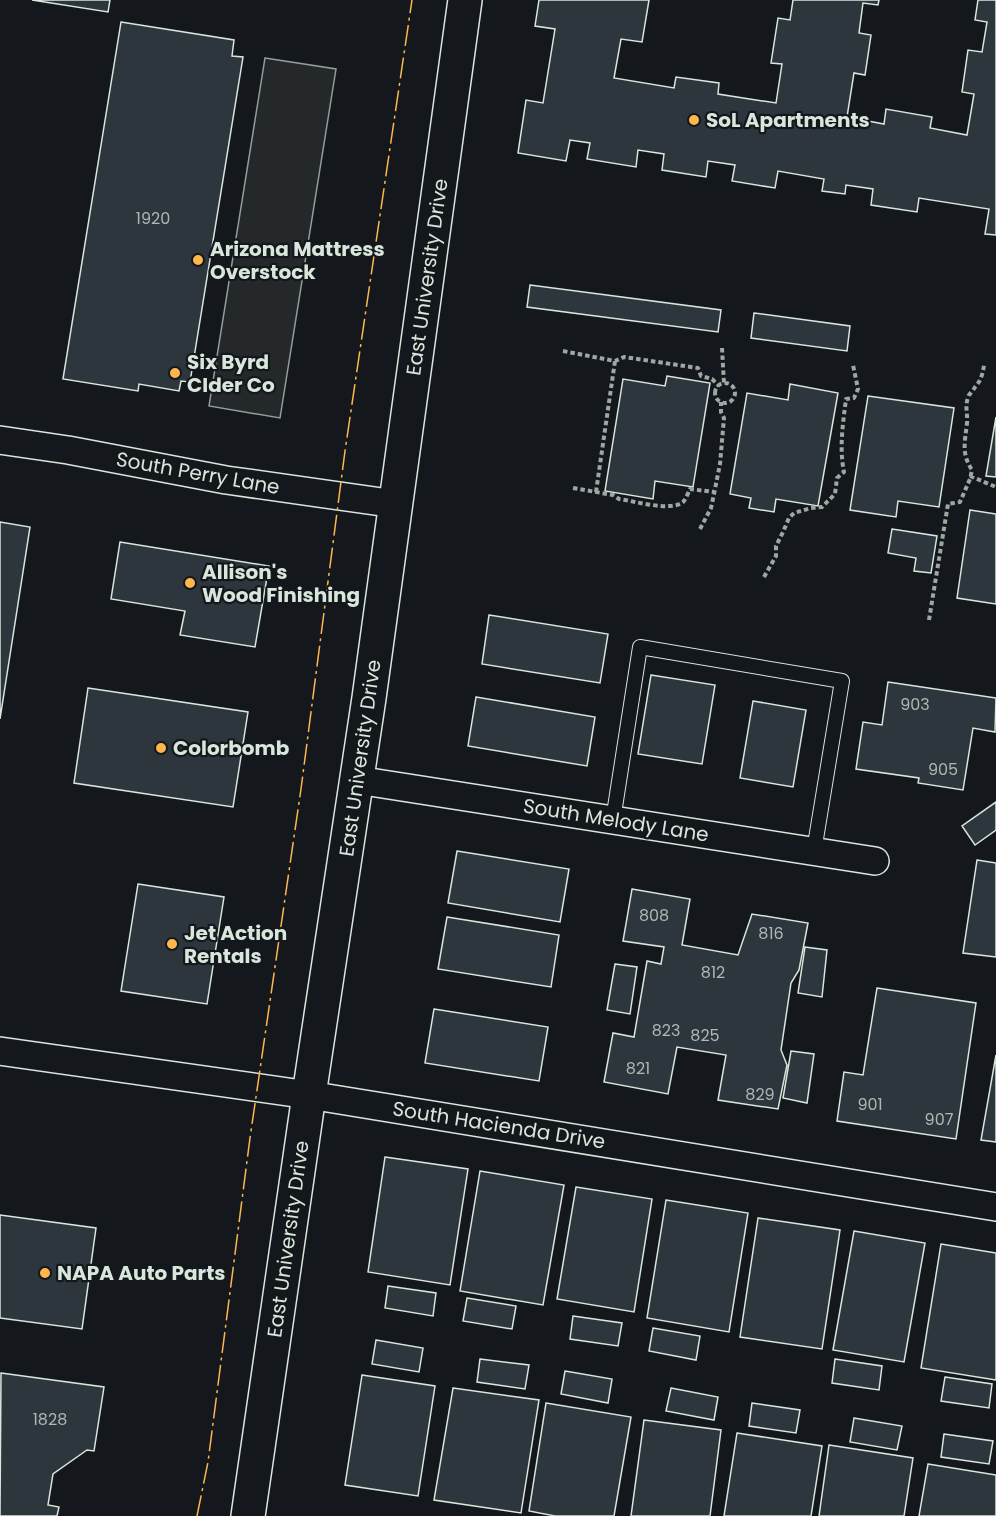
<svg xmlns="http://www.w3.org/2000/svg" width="996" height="1516" viewBox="0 0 996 1516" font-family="Poppins,sans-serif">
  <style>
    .parking { fill: #24282b; stroke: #939e99; stroke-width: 1.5 }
    .building { fill: #2c363c; stroke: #d8e6dc; stroke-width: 1.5 }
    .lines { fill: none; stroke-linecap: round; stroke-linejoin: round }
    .service-casing { stroke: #d8e6dc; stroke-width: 16 }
    .minor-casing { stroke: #d8e6dc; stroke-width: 30 }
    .secondary-casing { stroke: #d8e6dc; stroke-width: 36 }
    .path { stroke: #9da8a2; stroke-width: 4; stroke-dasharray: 4.5 3; stroke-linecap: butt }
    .service { stroke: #14181c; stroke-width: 14 }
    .minor { stroke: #14181c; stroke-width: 27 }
    .secondary { stroke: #14181c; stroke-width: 33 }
    .power { stroke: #ffb74d; stroke-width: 1.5; stroke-dasharray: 21 4.5 3 4.5; stroke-linecap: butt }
    .poi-dot { fill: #ffb74d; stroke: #14181c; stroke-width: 2 }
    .labels { text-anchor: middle; stroke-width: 4.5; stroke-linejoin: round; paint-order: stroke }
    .number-label { font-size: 16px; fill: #adbab4 }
    .poi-label { font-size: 20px; font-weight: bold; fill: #d8e6dc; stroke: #14181c; text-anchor: start }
    .street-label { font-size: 20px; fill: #d8e6dc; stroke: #14181c }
  </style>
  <rect width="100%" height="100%" fill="#14181c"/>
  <!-- parking -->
  <path class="parking" d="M 265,58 L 336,69 L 280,418 L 209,406 Z"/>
  <!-- building -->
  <path class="building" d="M 32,0 L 110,0 L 108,12 Z
    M 539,0 L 649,0 L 642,42 L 621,39 L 614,78 L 674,88 L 676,77 L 719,83 L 718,94 L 776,103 L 782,64 L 771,63 L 778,18 L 790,20 L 793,0 L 879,0 L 878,5 L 863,3 L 859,33 L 871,35 L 865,75 L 854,73 L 847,117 L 884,124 L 886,109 L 932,117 L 930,128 L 967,135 L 974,94 L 962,92 L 968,50 L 982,52 L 987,22 L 975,20 L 978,0 L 996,0 L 996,235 L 985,234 L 989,209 L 919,198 L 917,212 L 871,205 L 873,189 L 846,185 L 845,194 L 822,191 L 824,179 L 778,171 L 775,188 L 732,181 L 735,165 L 708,161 L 706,177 L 662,170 L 664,154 L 638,150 L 636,167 L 587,159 L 590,143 L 570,140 L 566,161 L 518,153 L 526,100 L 543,103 L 555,29 L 535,26 Z
    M 121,22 L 234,40 L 232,56 L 243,57 L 190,382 L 181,381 L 179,391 L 139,384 L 138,391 L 63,379 Z
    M 530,285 L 721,310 L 718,332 L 527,307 Z
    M 754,313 L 850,326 L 847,351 L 751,338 Z
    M 667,376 L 710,383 L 693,487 L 655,481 L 653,499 L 605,491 L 623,379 L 665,386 Z
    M 790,384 L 838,393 L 818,506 L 776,499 L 774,512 L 749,508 L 751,498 L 730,494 L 747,393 L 788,400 Z
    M 868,396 L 954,408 L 939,507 L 898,501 L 896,517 L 850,510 Z
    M 996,417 L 996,477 L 986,476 Z
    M 970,510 L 996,514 L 996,604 L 957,598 Z
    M 0,522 L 30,527 L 0,719 Z
    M 892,529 L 937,536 L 931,573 L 914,571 L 916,558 L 888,553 Z
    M 120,542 L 269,566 L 255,647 L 180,635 L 185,611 L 111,599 Z
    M 489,615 L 608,634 L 600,683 L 482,664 Z
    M 651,675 L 715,685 L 702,764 L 638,754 Z
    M 888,682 L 996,698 L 995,732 L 973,728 L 963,790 L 918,783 L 919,778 L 856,769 L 863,722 L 882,725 Z
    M 88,688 L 248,712 L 233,807 L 74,783 Z
    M 476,697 L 595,717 L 587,766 L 468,746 Z
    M 753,701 L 806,710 L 793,787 L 740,778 Z
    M 996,802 L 996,830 L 975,845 L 962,826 Z
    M 457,851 L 569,869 L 560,922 L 448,903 Z
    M 977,860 L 996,863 L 996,957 L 963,953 Z
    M 138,884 L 224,897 L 207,1004 L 121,991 Z
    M 632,889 L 690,899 L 682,945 L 738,955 L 752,914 L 808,923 L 799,970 L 791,983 L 781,1050 L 787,1065 L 778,1109 L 718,1100 L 726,1055 L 677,1047 L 668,1094 L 604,1082 L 613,1033 L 634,1037 L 647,961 L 661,964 L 664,947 L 623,941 Z
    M 447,917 L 559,935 L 551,987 L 438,969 Z
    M 805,947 L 827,950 L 822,997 L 798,993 Z
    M 615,964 L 637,967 L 630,1014 L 607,1010 Z
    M 877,988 L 976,1003 L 956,1139 L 837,1121 L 844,1072 L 863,1075 Z
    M 434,1009 L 548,1027 L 539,1081 L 425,1063 Z
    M 791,1051 L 814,1054 L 807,1103 L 783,1098 Z
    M 996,1055 L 996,1142 L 981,1140 Z
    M 385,1157 L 468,1169 L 450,1285 L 368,1272 Z
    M 480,1171 L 564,1185 L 543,1305 L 460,1291 Z
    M 576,1187 L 652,1199 L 634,1312 L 557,1299 Z
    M 666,1200 L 748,1213 L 729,1332 L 647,1318 Z
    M 0,1215 L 96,1228 L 82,1329 L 0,1318 Z
    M 758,1218 L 840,1230 L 822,1349 L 740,1337 Z
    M 854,1231 L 925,1243 L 904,1362 L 833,1350 Z
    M 941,1244 L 996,1253 L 996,1380 L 921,1368 Z
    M 388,1286 L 436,1293 L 433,1316 L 385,1308 Z
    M 467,1298 L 516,1306 L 512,1329 L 463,1321 Z
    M 573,1316 L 622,1323 L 618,1346 L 570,1339 Z
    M 653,1328 L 700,1336 L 696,1360 L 649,1351 Z
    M 376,1340 L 423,1348 L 419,1372 L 372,1364 Z
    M 480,1359 L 529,1365 L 525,1389 L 477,1382 Z
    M 835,1359 L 882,1366 L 879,1390 L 832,1383 Z
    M 565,1371 L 612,1379 L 608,1403 L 561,1394 Z
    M 1,1373 L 104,1387 L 94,1451 L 87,1450 L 53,1474 L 48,1505 L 59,1507 L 57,1516 L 0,1516 Z
    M 362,1375 L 435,1386 L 418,1496 L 345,1485 Z
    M 945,1377 L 992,1384 L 989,1408 L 941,1401 Z
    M 453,1388 L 539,1400 L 521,1513 L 434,1500 Z
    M 671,1388 L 718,1397 L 714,1420 L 666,1411 Z
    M 546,1403 L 631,1417 L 614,1516 L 555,1516 L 529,1511 Z
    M 752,1403 L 800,1410 L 796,1433 L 749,1426 Z
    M 854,1418 L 902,1426 L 897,1450 L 850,1442 Z
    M 644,1420 L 721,1430 L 710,1516 L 631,1516 Z
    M 737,1433 L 822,1446 L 811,1516 L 724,1516 Z
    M 944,1434 L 993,1441 L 989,1464 L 941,1457 Z
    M 829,1445 L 913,1458 L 904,1516 L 819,1516 Z
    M 928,1464 L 996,1475 L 996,1516 L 919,1516 Z"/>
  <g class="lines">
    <defs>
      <path id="service" d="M 613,820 L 640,647 L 842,681 L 814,851"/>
      <path id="minor" d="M 0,440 L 68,450 L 226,480 L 396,504
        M 357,780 L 875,861
        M 0,1051 L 309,1095 L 996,1207"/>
      <path id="secondary" d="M 248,1516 L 309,1095 L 369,698 L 465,0"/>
    </defs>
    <!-- service casing -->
    <use href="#service" class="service-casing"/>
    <!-- minor casing -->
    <use href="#minor" class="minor-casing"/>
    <!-- secondary casing -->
    <use href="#secondary" class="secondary-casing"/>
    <!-- path -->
    <path class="path" d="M 722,348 L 724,384
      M 563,351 L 615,361 L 624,357 L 698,368 L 701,376 L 712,379 L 719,386
      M715 393a10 10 0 1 1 20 0a10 10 0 1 1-20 0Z
      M 970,476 L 996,487
      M 573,488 L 613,495 L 619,499 C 634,501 671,512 683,502 C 686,499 688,493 690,489 L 714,492
      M 596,492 L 615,361
      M 700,529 L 711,508 L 714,494 L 720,464 L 724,418 L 721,412 L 721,402
      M 764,577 L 776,556 L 776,546 L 783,532 L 789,518 L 794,513 L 811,508 L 822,507 L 835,494 L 837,478 L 844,472 C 839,448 843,423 846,399 L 854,398 L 858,389 L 853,365
      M 929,620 L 948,504 L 960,502 L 970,479 L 972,470 C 961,453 965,442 967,423 C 968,413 964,406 969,395 C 970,394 975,388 975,387 C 981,381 983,373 984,365"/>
    <!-- service -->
    <use href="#service" class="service"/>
    <!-- minor -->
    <use href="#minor" class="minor"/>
    <!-- secondary -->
    <use href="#secondary" class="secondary"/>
    <!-- power -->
    <path class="power" d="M 197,1516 L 208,1462 L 250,1138 L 301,789 L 345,451 L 412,0"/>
  </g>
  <!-- markers -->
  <g class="poi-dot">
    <circle cx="694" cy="120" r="6"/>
    <circle cx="198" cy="260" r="6"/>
    <circle cx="175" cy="373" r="6"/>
    <circle cx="190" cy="583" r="6"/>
    <circle cx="161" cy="748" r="6"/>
    <circle cx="172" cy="944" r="6"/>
    <circle cx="45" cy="1273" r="6"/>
  </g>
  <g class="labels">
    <!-- number labels -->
    <g class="number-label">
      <text x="153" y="224">1920</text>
      <text x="915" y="710">903</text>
      <text x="943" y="775">905</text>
      <text x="654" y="921">808</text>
      <text x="771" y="939">816</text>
      <text x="713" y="978">812</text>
      <text x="666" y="1036">823</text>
      <text x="705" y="1041">825</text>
      <text x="638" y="1074">821</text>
      <text x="760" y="1100">829</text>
      <text x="870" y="1110">901</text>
      <text x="939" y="1125">907</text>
      <text x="50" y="1425">1828</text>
    </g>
    <!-- poi labels -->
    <g class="poi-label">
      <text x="706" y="127">SoL Apartments</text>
      <text x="210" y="256">Arizona Mattress<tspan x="210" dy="23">Overstock</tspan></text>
      <text x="187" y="369">Six Byrd<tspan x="187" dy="23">CIder Co</tspan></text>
      <text x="202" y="579">Allison's<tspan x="202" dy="23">Wood Finishing</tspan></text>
      <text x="173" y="755">Colorbomb</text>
      <text x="184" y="940">Jet Action<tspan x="184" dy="23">Rentals</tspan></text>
      <text x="57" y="1280">NAPA Auto Parts</text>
    </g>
    <!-- street labels -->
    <g class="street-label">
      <text transform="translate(427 277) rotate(-82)" y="7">East University Drive</text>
      <text transform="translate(198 473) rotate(10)" y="7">South Perry Lane</text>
      <text transform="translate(360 758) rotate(-82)" y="7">East University Drive</text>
      <text transform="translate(616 820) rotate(9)" y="7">South Melody Lane</text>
      <text transform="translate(499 1125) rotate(9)" y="7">South Hacienda Drive</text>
      <text transform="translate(288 1239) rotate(-82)" y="7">East University Drive</text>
    </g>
  </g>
</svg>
